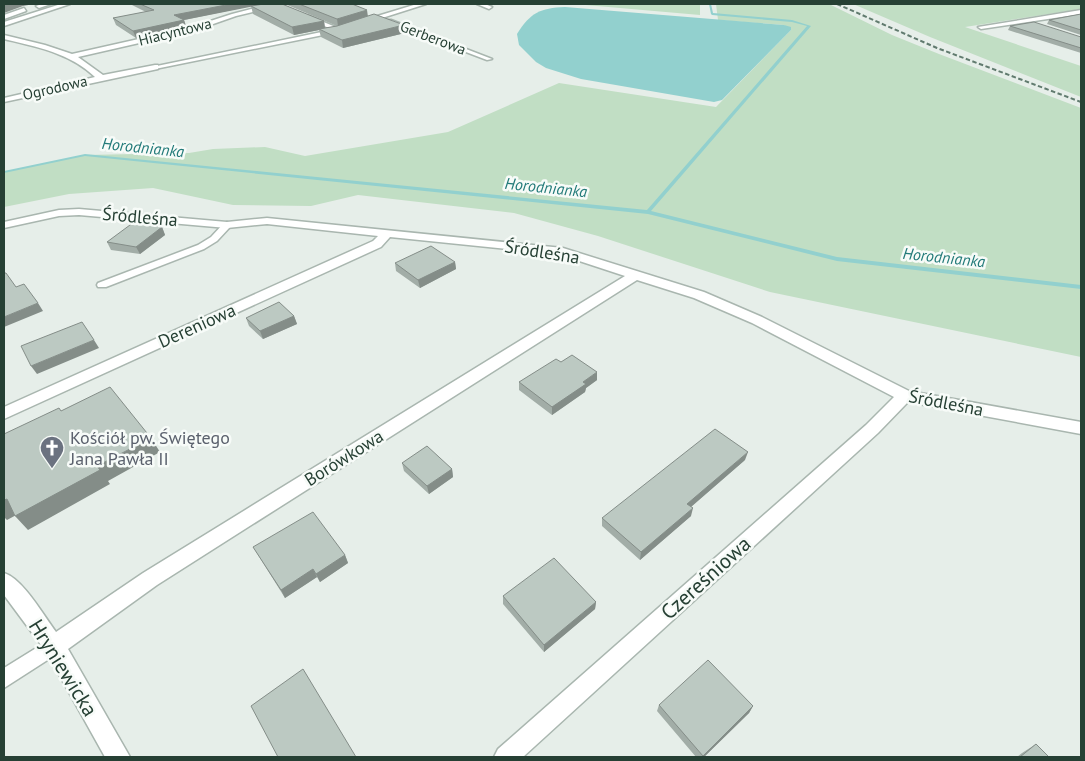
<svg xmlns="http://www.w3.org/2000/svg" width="1085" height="761" viewBox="0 0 1085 761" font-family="'PT Sans',sans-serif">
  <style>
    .green { fill: #c1dec4 }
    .water { fill: #92d0ce }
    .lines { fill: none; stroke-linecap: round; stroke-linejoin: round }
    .stream { fill: #92d0ce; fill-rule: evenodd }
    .service-casing { stroke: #a9b6af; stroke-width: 3 }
    .minor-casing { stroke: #a9b6af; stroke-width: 3 }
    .tertiary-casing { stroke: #a9b6af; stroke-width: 3 }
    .service { fill: #fff; fill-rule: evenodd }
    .minor { fill: #fff; fill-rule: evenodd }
    .tertiary { fill: #fff; fill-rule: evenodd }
    .rail { stroke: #617b6f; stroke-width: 2; stroke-dasharray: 4.5 2.5; stroke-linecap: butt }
    .wall { fill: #a2ada7 }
    .shaded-wall { fill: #848d88 }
    .building { fill: #bcc9c2; stroke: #848d88 }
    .labels { text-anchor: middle; stroke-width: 5; stroke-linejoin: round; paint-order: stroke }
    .far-street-label { font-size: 15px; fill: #264034; stroke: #f7fbf8 }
    .far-water-label { font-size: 16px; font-style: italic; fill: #227a79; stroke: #f7fbf8 }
    .street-label { font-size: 18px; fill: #264034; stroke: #f7fbf8 }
    .worship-label { font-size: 18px; fill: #5b616d; stroke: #f7fbf8; text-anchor: start }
    .near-street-label { font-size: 21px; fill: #264034; stroke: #f7fbf8 }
  </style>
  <rect width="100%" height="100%" fill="#e6eee9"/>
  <!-- green -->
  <path class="green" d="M 574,4 L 700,4 L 700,15 Z
    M 716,4 L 829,4 L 892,35 L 939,54 L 1081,108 L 1081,357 L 770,292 L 598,236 L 514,213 L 358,195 L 311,206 L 233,205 L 153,188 L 69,194 L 4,207 L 4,172 L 85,155 L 189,153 L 213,149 L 265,147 L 305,156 L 448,132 L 559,83 L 716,107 L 791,30 L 784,25 L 718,20 Z
    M 853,4 L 1081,5 L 1081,9 L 965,27 L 1081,66 L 1081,97 L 930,37 Z"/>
  <!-- water -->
  <path class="water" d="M 565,7 L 784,25 L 791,27 L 791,30 L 722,100 L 714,102 L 581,79 L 546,68 L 536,62 L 519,45 L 517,34 C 530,13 540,8 565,7 Z"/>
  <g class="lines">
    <!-- stream -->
    <path class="stream" d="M 709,4 L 711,4 L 713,13 L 792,20 L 811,26 L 651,211 L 837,257 L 1081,285 L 1081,289 L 837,261 L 648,214 L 85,156 L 4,173 L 4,171 L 85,154 L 647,210 L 807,26 L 792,22 L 712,15 L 711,14 Z"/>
    <defs>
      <path id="service" d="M 42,4 L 51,4 L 39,8 L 36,6 Z
        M 24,8 L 26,11 L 4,19 L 4,15 Z
        M 387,20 L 391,20 L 492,59 L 487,60 L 387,22 Z
        M 336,29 L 338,32 L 155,69 L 152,67 Z
        M 227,222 L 230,223 L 230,227 L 217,241 L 204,249 L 106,287 L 98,287 L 97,285 L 98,283 L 198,245 L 211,237 L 224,223 Z
        M 54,637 L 60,640 L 63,646 L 60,652 L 4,688 L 4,668 Z"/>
      <path id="minor" d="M 271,4 L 273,5 L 273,7 L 236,16 L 196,30 L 78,57 L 103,75 L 155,65 L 158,65 L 158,69 L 4,102 L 4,98 L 95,77 C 70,53 37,47 4,39 L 4,35 L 45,45 L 72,54 L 192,27 L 232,14 Z
        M 417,4 L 426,4 L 338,32 L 304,17 L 309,16 L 338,28 Z
        M 477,4 L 485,4 L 492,7 L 489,9 Z
        M 1081,10 L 1081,14 L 981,29 L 978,27 Z
        M 79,209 L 227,222 L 267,218 L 563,248 L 704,292 L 762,317 L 909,391 L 1081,422 L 1081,434 L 908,402 L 878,433 L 523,757 L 494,757 L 498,749 L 866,425 L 894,397 L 752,323 L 694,298 L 637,280 L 157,585 L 68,649 L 130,757 L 105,757 L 47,653 L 4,595 L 4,573 C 23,579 44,616 56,632 L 143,573 L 625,276 L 558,254 L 390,237 L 381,247 L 4,419 L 4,407 L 373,241 L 378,236 L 267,224 L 227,228 L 79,215 L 59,216 L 4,228 L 4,222 L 59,210 Z"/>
      <path id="tertiary" d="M 61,4 L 70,4 L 4,26 L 4,22 Z"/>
    </defs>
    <!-- service casing -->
    <use href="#service" class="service-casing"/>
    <!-- minor casing -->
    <use href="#minor" class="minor-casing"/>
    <!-- tertiary casing -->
    <use href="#tertiary" class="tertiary-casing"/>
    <!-- service -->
    <use href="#service" class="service"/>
    <!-- minor -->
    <use href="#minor" class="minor"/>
    <!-- tertiary -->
    <use href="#tertiary" class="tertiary"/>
    <!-- rail -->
    <path class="rail" d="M 837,4 L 937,48 L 1081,102"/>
  </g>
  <!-- wall -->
  <path class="wall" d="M 130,4 L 282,4 L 324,21 L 325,28 L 337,26 L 285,4 L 352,4 L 368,16 L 405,33 L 343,48 L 321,37 L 319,30 L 294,35 L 253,14 L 251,6 L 184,20 L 186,26 L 136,38 L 116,25 L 113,18 L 146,12 Z
    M 1081,14 L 1081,35 L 1047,24 L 1049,20 Z
    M 1010,26 L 1081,37 L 1081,53 L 1008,30 Z
    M 162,227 L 165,235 L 140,254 L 111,250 L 107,242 Z
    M 455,262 L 456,269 L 420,288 L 396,271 L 395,263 Z
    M 294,316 L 297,324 L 263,339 L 249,326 L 246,318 Z
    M 561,362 L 597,380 L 586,388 L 585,392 L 552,415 L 519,390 L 519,382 Z
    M 745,460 L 691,507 L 691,516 L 640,560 L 602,526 L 602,518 Z
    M 402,463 L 452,469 L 453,477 L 429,494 L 404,471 Z
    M 253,547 L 345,555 L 348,563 L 320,582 L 317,577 L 285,598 Z
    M 503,596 L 596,602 L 595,609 L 544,652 L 503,604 Z
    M 659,705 L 753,706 L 749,713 L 704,757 L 696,757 L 657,711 Z
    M 1036,744 L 1049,757 L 1017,757 L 1022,753 Z"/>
  <!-- shaded-wall -->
  <path class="shaded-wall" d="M 8,4 L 34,4 L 23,6 L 4,13 L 4,5 Z
    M 231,4 L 265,4 L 184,20 L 186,26 L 136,38 L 133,31 L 174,15 Z
    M 367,10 L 368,17 L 338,26 L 337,19 Z
    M 324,21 L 325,29 L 319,29 L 319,30 L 294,35 L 292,27 Z
    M 404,25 L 405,33 L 343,48 L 342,40 Z
    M 162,227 L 165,235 L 140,254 L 136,247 Z
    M 455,262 L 456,269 L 420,288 L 418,280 Z
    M 38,303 L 43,311 L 4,327 L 4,317 Z
    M 294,316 L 297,324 L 263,339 L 260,331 Z
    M 94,340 L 99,348 L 37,374 L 31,366 Z
    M 597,372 L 597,380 L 586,388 L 585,392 L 552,415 L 552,407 L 583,382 Z
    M 151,438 L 160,452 L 108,481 L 110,484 L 28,530 L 15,516 L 97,466 Z
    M 748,452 L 745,460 L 685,512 L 687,504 Z
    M 452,469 L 453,477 L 429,494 L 427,486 Z
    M 7,499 L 20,513 L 7,520 L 4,517 L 4,500 Z
    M 693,508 L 691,516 L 640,560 L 641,552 Z
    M 345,555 L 348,563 L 320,582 L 316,574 Z
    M 313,569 L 317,577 L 285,598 L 281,590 Z
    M 596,602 L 595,609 L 544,652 L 544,645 Z
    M 753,706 L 749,713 L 704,757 L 702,757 Z"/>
  <!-- building -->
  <path class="building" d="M 140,4 L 231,4 L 174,15 L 184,20 L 133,31 L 113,18 L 154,10 Z
    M 264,4 L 282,4 L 324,21 L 292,27 L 251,6 Z
    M 299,4 L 352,4 L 367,10 L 337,19 Z
    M 374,14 L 404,25 L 342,40 L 319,29 L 337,26 Z
    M 1081,14 L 1081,30 L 1049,20 Z
    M 1034,22 L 1081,37 L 1081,48 L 1010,26 Z
    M 134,222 L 162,227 L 136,247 L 107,242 Z
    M 431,246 L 455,262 L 418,280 L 395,263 Z
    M 4,273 L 6,273 L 16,287 L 24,284 L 38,303 L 4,317 Z
    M 279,302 L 294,316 L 260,331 L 246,318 Z
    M 82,322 L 94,340 L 31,366 L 21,346 Z
    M 572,355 L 597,372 L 583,382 L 586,384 L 552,407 L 519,382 L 556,359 L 561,362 Z
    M 110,387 L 151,438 L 97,466 L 100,470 L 15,516 L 7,499 L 4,500 L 4,434 L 59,408 L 61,411 Z
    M 715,429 L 748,452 L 687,504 L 693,508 L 641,552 L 602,518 Z
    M 427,446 L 452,469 L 427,486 L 402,463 Z
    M 313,512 L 345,555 L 316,574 L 313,569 L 281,590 L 253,547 Z
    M 554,558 L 596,602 L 544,645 L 503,596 Z
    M 708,660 L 753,706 L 703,756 L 659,705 Z
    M 303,669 L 356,757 L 278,757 L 251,706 Z
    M 1036,744 L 1049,757 L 1020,757 Z"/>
  <!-- icons -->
  <defs>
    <symbol id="church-pin" viewBox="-11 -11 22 30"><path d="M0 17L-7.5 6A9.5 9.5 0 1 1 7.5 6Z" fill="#6b7280" stroke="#f7fbf8"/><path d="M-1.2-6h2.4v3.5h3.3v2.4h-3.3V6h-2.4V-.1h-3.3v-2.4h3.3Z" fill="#fff"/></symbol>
  </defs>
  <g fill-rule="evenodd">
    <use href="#church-pin" x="38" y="434" width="28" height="38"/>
  </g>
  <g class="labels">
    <!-- far-street labels -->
    <g class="far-street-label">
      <text transform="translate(175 32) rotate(-14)" y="5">Hiacyntowa</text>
      <text transform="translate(433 38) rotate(21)" y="5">Gerberowa</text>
      <text transform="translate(55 88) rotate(-13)" y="5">Ogrodowa</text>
    </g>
    <!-- far-water labels -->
    <g class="far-water-label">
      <text transform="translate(143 147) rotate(6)" y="6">Horodnianka</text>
      <text transform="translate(546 187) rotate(6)" y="6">Horodnianka</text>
      <text transform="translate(944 257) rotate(6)" y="6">Horodnianka</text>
    </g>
    <!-- street labels -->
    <g class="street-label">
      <text transform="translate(140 217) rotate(5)" y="6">Śródleśna</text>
      <text transform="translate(542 252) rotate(9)" y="6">Śródleśna</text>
      <text transform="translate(197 326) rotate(-24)" y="6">Dereniowa</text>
      <text transform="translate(946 403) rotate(11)" y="6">Śródleśna</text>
      <text transform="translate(344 458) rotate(-32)" y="6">Borówkowa</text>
    </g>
    <!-- worship labels -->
    <g class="worship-label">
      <text x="70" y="444">Kościół pw. Świętego<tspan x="70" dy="21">Jana Pawła II</tspan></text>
    </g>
    <!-- near-street labels -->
    <g class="near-street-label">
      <text transform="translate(706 578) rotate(-42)" y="7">Czereśniowa</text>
      <text transform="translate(63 668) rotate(58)" y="7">Hryniewicka</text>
    </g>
  </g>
  <!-- border -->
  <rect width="1085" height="761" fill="none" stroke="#264034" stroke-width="10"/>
</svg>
